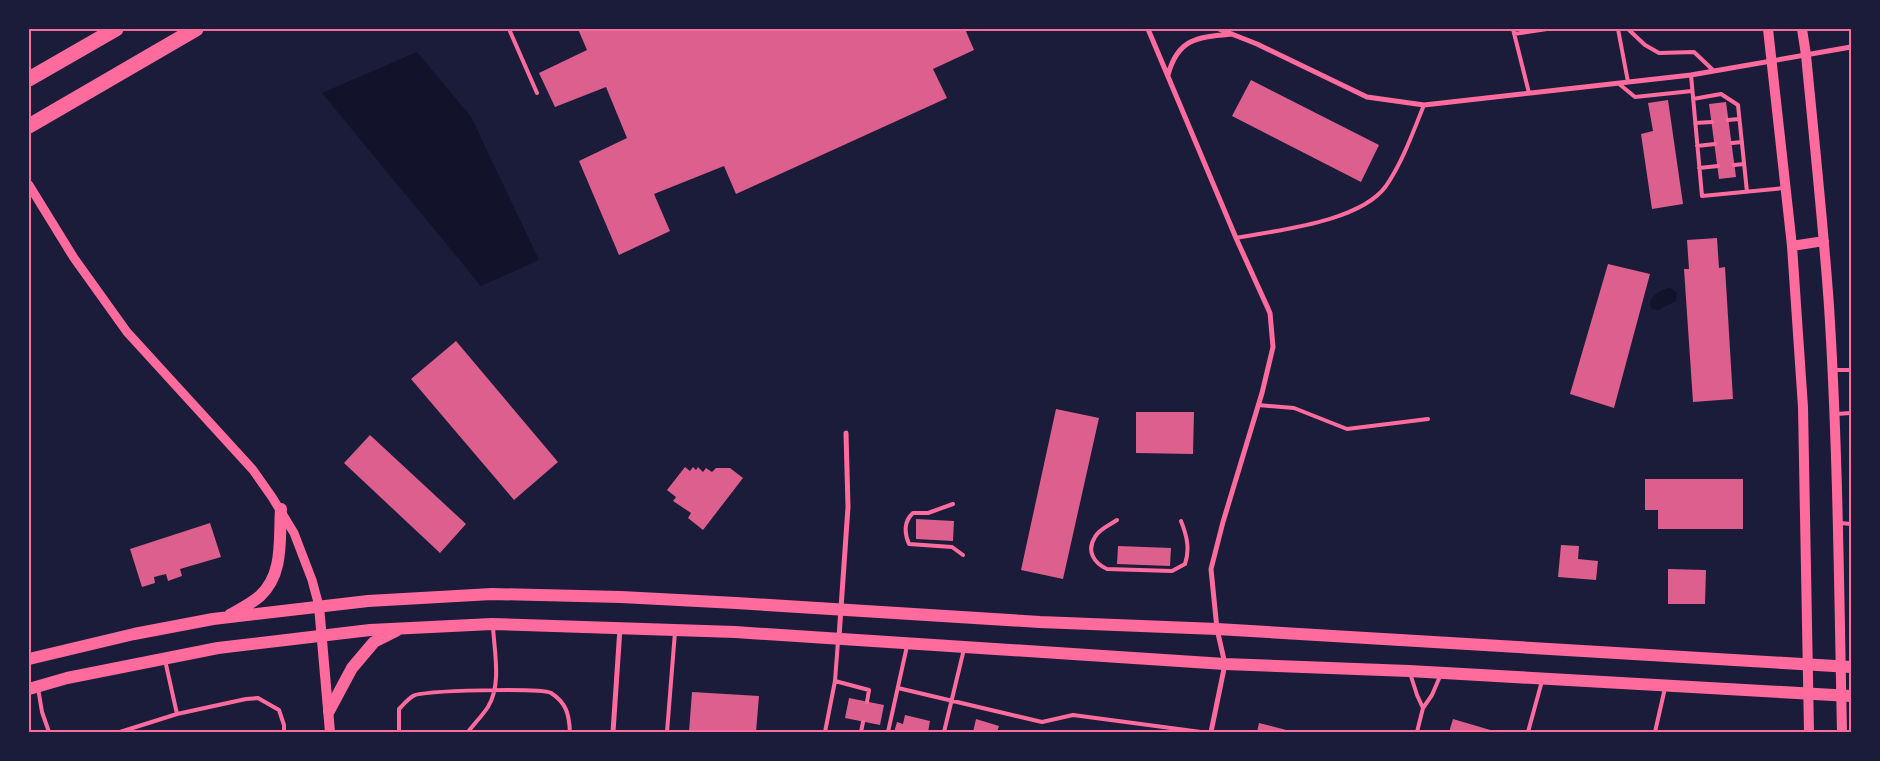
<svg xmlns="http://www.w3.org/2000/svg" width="1880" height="761" viewBox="0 0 1880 761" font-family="'Alegreya Sans',sans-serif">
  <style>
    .water { fill: #12122b }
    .building { fill: #dd5f8e }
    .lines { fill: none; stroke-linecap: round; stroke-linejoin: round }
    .service { stroke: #ff6b9d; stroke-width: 4 }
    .minor { stroke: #ff6b9d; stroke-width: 5 }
    .tertiary { stroke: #ff6b9d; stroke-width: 9 }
    .secondary { stroke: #ff6b9d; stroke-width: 10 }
    .primary { stroke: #ff6b9d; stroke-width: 12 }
    .motorway { stroke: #ff6b9d; stroke-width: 15 }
    .neatline { fill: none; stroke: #ff6b9d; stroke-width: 2 }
  </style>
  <rect width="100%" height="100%" fill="#1b1b3a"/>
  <!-- water -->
  <path class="water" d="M 417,52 L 471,117 L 539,260 L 481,286 L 322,93 Z
    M 1670,288 L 1677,293 L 1676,301 L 1658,310 L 1652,309 L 1650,306 C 1650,296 1661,289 1670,288 Z"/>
  <!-- building -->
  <path class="building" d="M 578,29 L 965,29 L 974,50 L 933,69 L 947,98 L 736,194 L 724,166 L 654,194 L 670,231 L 619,255 L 579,161 L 627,138 L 606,87 L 555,107 L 539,73 L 587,50 Z
    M 1251,80 L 1379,145 L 1361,182 L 1232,116 Z
    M 1668,100 L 1683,204 L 1652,209 L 1641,134 L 1653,131 L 1648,103 Z
    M 1726,102 L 1736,177 L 1719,179 L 1709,104 Z
    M 1717,238 L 1719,268 L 1725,267 L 1733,399 L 1693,402 L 1684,269 L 1689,269 L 1687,240 Z
    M 1608,264 L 1650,274 L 1614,408 L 1570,394 Z
    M 456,341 L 558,462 L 514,500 L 411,379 Z
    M 1056,409 L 1099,418 L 1063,579 L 1021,570 Z
    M 1136,412 L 1194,412 L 1193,454 L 1136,453 Z
    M 370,435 L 466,524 L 440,553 L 344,463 Z
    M 685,467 L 690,471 L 693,467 L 696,470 L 698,467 L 703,472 L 706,468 L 712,472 L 716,468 L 730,468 L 743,478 L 703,530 L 688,518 L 691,513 L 673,501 L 676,497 L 667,490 Z
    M 1645,479 L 1743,479 L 1743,529 L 1658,529 L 1658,510 L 1645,510 Z
    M 916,519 L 954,521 L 953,541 L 916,539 Z
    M 210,523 L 221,557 L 180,569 L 182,576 L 168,581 L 166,574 L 154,577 L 155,583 L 142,587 L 130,549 Z
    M 1561,545 L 1579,546 L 1578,559 L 1598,561 L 1596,580 L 1558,577 Z
    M 1118,546 L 1171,548 L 1170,566 L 1117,564 Z
    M 1668,569 L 1706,570 L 1705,604 L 1668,604 Z
    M 692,692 L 759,696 L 756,732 L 689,732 Z
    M 849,698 L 884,705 L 880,725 L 845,718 Z
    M 905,715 L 930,721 L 928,732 L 894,732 L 897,722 L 903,724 Z
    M 976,719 L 999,726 L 997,732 L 973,732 Z
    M 1453,719 L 1497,732 L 1449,732 Z
    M 1259,723 L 1294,732 L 1257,732 Z"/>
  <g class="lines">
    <!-- service -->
    <path class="service" d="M 509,29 L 537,93
      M 1513,29 L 1529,93
      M 1618,29 L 1628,82
      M 1628,29 L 1645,45 L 1659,53 L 1694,52 L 1714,71
      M 1514,34 L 1547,29
      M 1691,75 L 1702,196 L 1784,188
      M 1618,83 L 1635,97 L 1692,91
      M 1693,99 L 1721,94 L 1738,105 L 1747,192
      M 1728,120 L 1739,119
      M 1695,123 L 1712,122
      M 1732,143 L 1742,142
      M 1697,146 L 1715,144
      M 1734,165 L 1744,164
      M 1699,168 L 1718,166
      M 1236,238 C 1278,230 1360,222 1386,186 C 1403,161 1413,132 1424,105
      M 1834,370 L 1851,370
      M 1258,405 L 1294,408 L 1347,429 L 1428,419
      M 1836,414 L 1851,413
      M 953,504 L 928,513 L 913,513 C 904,521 904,533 909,544 L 952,547 L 963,555
      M 1117,520 C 1110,525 1099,529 1095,537 C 1086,551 1094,563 1107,569 L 1172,571 L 1185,564 C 1190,549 1187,536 1181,521
      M 1840,523 L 1851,524
      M 1410,673 L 1417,695 L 1423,708 L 1432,695 L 1441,674
      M 835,681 L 869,690 L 867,702
      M 38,688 L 42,712 L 49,732
      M 898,688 L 1042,722 L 1073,715 L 1201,732
      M 177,714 L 246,699 L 258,698 L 279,710 L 284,725 L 284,732
      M 120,732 L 177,714 L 165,660
      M 399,732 L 399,709 C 403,705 408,699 413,696 C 422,690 541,688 551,693 C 567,703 569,715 570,732
      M 468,732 C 474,724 482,716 488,707 C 502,684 494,651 493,626
      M 667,732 L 675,632
      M 825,732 L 835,681 L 838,641
      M 861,732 L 863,722
      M 888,732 L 907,646
      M 944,732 L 964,649
      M 1417,732 L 1423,708
      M 1528,732 L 1542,681
      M 1655,732 L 1665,688"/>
    <!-- minor -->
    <path class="minor" d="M 1148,29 L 1236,238 L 1270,313 L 1273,347 L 1262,393 L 1223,522 L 1211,569 L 1217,629 L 1225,664 L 1211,732
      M 1219,29 L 1257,44 L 1367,97 L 1424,105 L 1691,75 L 1851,47
      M 1168,75 C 1178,38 1198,37 1232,34
      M 839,637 L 848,507 L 846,433
      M 613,732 L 620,628"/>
    <!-- tertiary -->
    <path class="tertiary" d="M 29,185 L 74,258 L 127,332 L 253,470 L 272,497 L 294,533 L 312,580 L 319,606"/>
    <!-- secondary -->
    <path class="secondary" d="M 1768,29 L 1792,246 L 1803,407 L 1809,732
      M 1802,29 L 1806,55 C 1814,138 1823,222 1829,306 C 1838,448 1839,590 1842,732
      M 1792,246 L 1824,241
      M 319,606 L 330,732"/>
    <!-- primary -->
    <path class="primary" d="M 230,615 C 240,609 251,604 260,596 C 284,574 279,540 281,509
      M 29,659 L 134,634 L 213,619 L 368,601 L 492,594 L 621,597 L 736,603 L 1040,622 L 1217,629 L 1851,667
      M 29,689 L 67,678 L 218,648 L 370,630 L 492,624 L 735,632 L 1225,664 L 1409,671 L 1851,696
      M 329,711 L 352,668 L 374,642 L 396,631"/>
    <!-- motorway -->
    <path class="motorway" d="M 29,79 L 116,29
      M 29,126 L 196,29"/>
  </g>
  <!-- border -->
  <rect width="1880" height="761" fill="none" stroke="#1b1b3a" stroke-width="60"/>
  <rect x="30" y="30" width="1820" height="701" class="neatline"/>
</svg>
